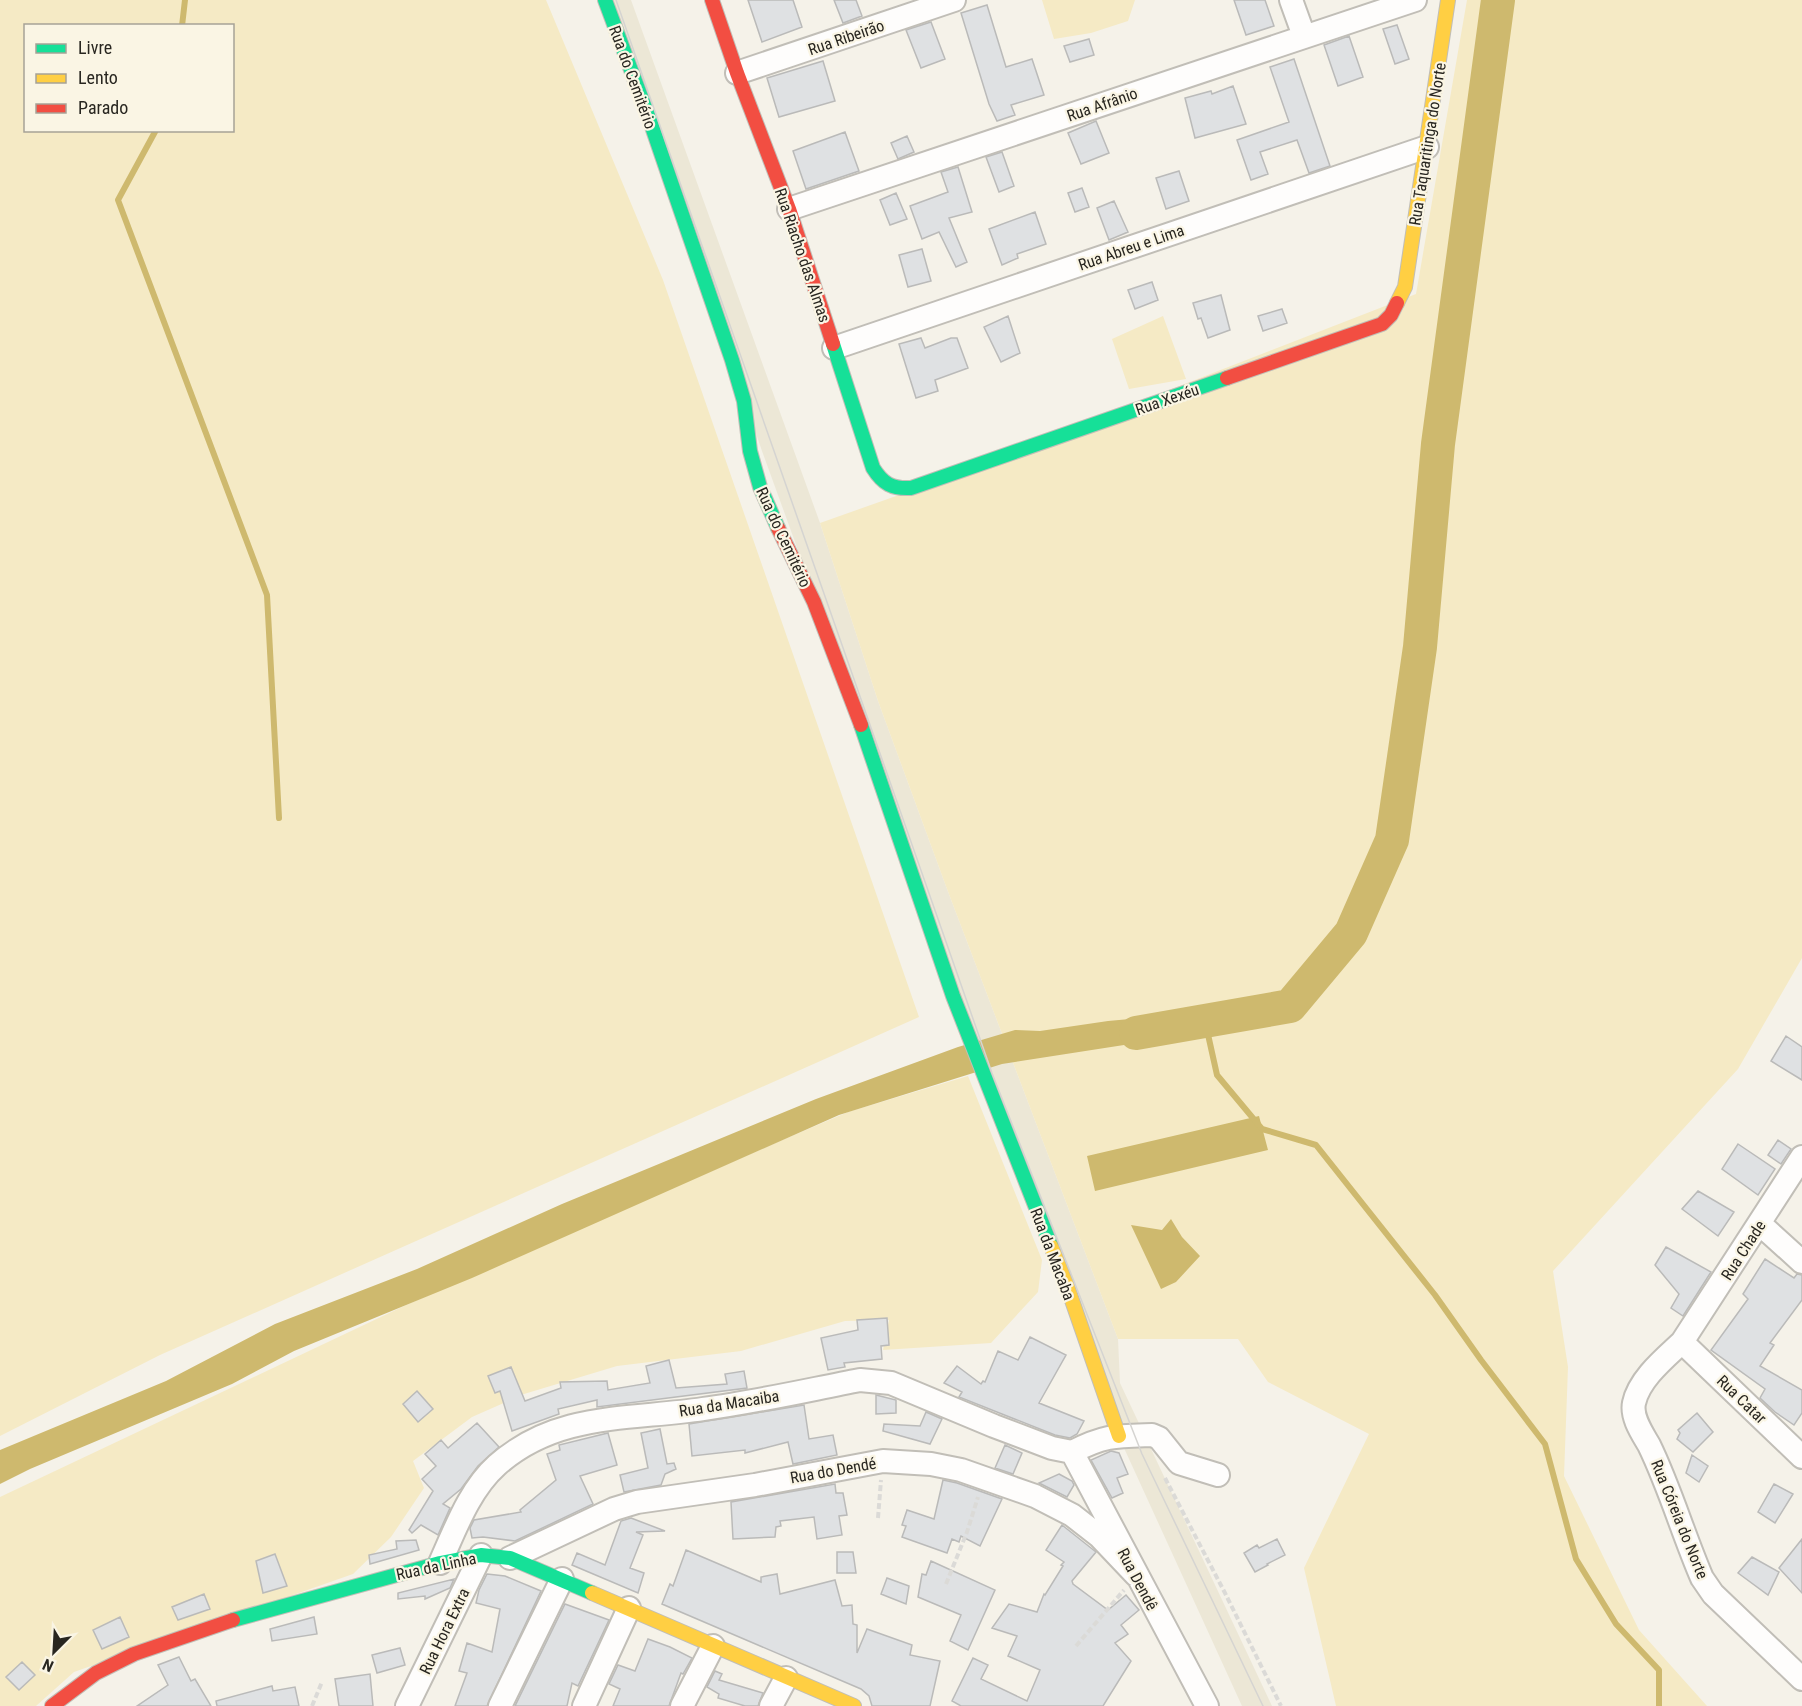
<svg xmlns="http://www.w3.org/2000/svg" width="1802" height="1706" viewBox="0 0 1802 1706" font-family="'Roboto Condensed',sans-serif">
  <style>
    .built { fill: #ece7d6 }
    .green { fill: #f5eac5; fill-rule: evenodd }
    .water { fill: #ceb96e }
    .lines { fill: none; stroke-linecap: round; stroke-linejoin: round }
    .stream { stroke: #ceb96e; stroke-width: 6 }
    .river { stroke: #ceb96e; stroke-width: 34 }
    .building { fill: #dfe1e3; stroke: #babab9; stroke-width: 1.5 }
    .street-casing { stroke: #c1beb7; stroke-width: 26 }
    .fast-casing { stroke: #c1beb7; stroke-width: 16 }
    .slow-casing { stroke: #c1beb7; stroke-width: 16 }
    .jam-casing { stroke: #c1beb7; stroke-width: 16 }
    .path { stroke: #dbdad7; stroke-width: 4; stroke-dasharray: 6 3; stroke-linecap: butt }
    .street { stroke: #fefdfc; stroke-width: 22 }
    .fast { stroke: #16e098; stroke-width: 14 }
    .slow { stroke: #ffcf43; stroke-width: 14 }
    .jam { stroke: #f24e42; stroke-width: 14 }
    .tram { stroke: #d5d4d1; stroke-width: 1.5 }
    .labels { text-anchor: middle; stroke-width: 4.5; stroke-linejoin: round; paint-order: stroke }
    .street-label { font-size: 16px; fill: #282620; stroke: #faf5e4 }
  </style>
  <rect width="100%" height="100%" fill="#f5f2e9"/>
  <!-- built -->
  <path class="built" d="M 609,0 L 631,0 L 820,523 L 878,701 L 947,889 L 1118,1339 L 1120,1383 L 1272,1706 L 1242,1706 L 1124,1448 L 762,451 Z"/>
  <!-- green -->
  <path class="green" d="M 0,0 L 546,0 L 663,280 L 919,1017 L 160,1355 L 0,1436 ZM 26,26 L 232,26 L 232,130 L 26,130 Z
    M 1042,0 L 1135,0 L 1128,21 L 1091,33 L 1054,39 Z
    M 1467,0 L 1802,0 L 1802,958 L 1738,1069 L 1553,1271 L 1568,1367 L 1564,1476 L 1639,1630 L 1707,1706 L 1336,1706 L 1304,1568 L 1369,1434 L 1268,1382 L 1238,1339 L 1118,1339 L 947,889 L 878,701 L 820,523 L 899,495 L 1416,294 Z
    M 1163,316 L 1186,379 L 1129,389 L 1112,339 Z
    M 968,1076 L 1042,1260 L 1038,1292 L 991,1343 L 883,1350 L 889,1320 L 845,1321 L 741,1351 L 617,1366 L 524,1394 L 472,1417 L 413,1461 L 424,1488 L 391,1537 L 353,1574 L 74,1672 L 36,1706 L 0,1706 L 0,1497 L 404,1306 L 780,1141 L 848,1112 Z"/>
  <!-- water -->
  <path class="water" d="M 1185,1014 L 1182,1036 L 1002,1064 L 839,1115 L 472,1278 L 294,1351 L 232,1384 L 30,1469 L 0,1484 L 0,1450 L 166,1381 L 275,1324 L 417,1269 L 562,1204 L 816,1099 L 958,1047 L 1015,1030 L 1040,1031 L 1108,1021 Z
    M 1259,1116 L 1268,1150 L 1095,1191 L 1087,1156 Z
    M 1171,1219 L 1182,1237 L 1200,1256 L 1176,1282 L 1161,1289 L 1131,1225 L 1162,1230 Z"/>
  <g class="lines">
    <!-- stream -->
    <path class="stream" d="M 182,26 L 185,0
      M 156,130 L 118,200 L 267,595 L 279,818
      M 1205,1021 L 1217,1075 L 1262,1129 L 1316,1145 L 1435,1295 L 1481,1360 L 1545,1444 L 1576,1559 L 1616,1624 L 1659,1670 L 1659,1706"/>
    <!-- river -->
    <path class="river" d="M 1136,1033 L 1290,1006 L 1351,933 L 1392,840 L 1420,647 L 1438,444 L 1498,0"/>
  </g>
  <!-- building -->
  <path class="building" d="M 748,0 L 793,0 L 802,27 L 762,42 Z
    M 834,0 L 856,0 L 862,16 L 843,23 Z
    M 1234,0 L 1265,0 L 1274,26 L 1246,35 Z
    M 987,5 L 1006,67 L 1032,59 L 1044,95 L 1011,105 L 1015,115 L 997,121 L 989,104 L 961,13 Z
    M 931,22 L 945,59 L 921,68 L 906,30 Z
    M 1397,25 L 1409,59 L 1395,64 L 1383,29 Z
    M 1349,36 L 1363,77 L 1338,86 L 1324,45 Z
    M 1089,39 L 1094,55 L 1070,62 L 1064,46 Z
    M 1294,59 L 1330,166 L 1309,173 L 1297,140 L 1260,152 L 1268,174 L 1251,180 L 1237,140 L 1289,122 L 1270,67 Z
    M 823,61 L 835,101 L 779,117 L 767,78 Z
    M 1233,86 L 1246,124 L 1195,138 L 1185,98 L 1211,91 L 1212,94 Z
    M 1096,121 L 1109,153 L 1081,164 L 1068,133 Z
    M 845,132 L 859,171 L 806,189 L 793,151 Z
    M 907,136 L 914,152 L 898,159 L 891,143 Z
    M 1002,152 L 1014,186 L 999,192 L 986,157 Z
    M 958,167 L 972,212 L 949,218 L 967,262 L 956,267 L 939,232 L 922,239 L 910,206 L 948,192 L 941,172 Z
    M 1179,171 L 1189,201 L 1166,209 L 1156,178 Z
    M 1082,188 L 1089,207 L 1075,212 L 1068,193 Z
    M 896,193 L 907,219 L 890,225 L 880,200 Z
    M 1114,201 L 1128,232 L 1109,240 L 1097,208 Z
    M 1035,212 L 1046,244 L 1017,254 L 1018,258 L 1002,265 L 989,229 Z
    M 922,249 L 931,281 L 908,287 L 899,255 Z
    M 1152,282 L 1158,300 L 1135,309 L 1128,290 Z
    M 1221,295 L 1230,330 L 1208,338 L 1201,318 L 1198,319 L 1193,303 Z
    M 1282,309 L 1287,323 L 1263,331 L 1258,316 Z
    M 1008,316 L 1020,353 L 1001,362 L 984,327 Z
    M 921,338 L 925,348 L 951,338 L 957,338 L 968,368 L 935,380 L 938,391 L 916,398 L 899,344 Z
    M 1786,1036 L 1802,1047 L 1802,1080 L 1771,1061 Z
    M 1778,1140 L 1791,1149 L 1781,1164 L 1768,1155 Z
    M 1738,1144 L 1775,1169 L 1758,1195 L 1722,1169 Z
    M 1698,1191 L 1734,1212 L 1718,1236 L 1682,1209 Z
    M 1666,1247 L 1711,1272 L 1683,1316 L 1671,1308 L 1679,1294 L 1655,1265 Z
    M 1765,1259 L 1794,1278 L 1797,1274 L 1802,1275 L 1802,1300 L 1770,1343 L 1774,1345 L 1760,1366 L 1802,1390 L 1802,1413 L 1794,1425 L 1775,1412 L 1760,1398 L 1765,1389 L 1711,1350 L 1748,1299 L 1743,1294 Z
    M 887,1318 L 889,1345 L 881,1346 L 882,1359 L 844,1363 L 845,1367 L 828,1370 L 821,1338 L 858,1330 L 857,1320 Z
    M 1030,1337 L 1066,1355 L 1039,1403 L 1084,1421 L 1077,1434 L 1070,1438 L 1055,1435 L 959,1397 L 962,1392 L 944,1383 L 957,1366 L 981,1384 L 983,1381 L 985,1382 L 998,1351 L 1018,1360 Z
    M 669,1360 L 676,1388 L 727,1384 L 725,1374 L 744,1371 L 747,1388 L 597,1407 L 597,1400 L 558,1409 L 559,1414 L 512,1431 L 500,1391 L 495,1393 L 488,1376 L 511,1367 L 525,1401 L 561,1388 L 560,1382 L 607,1381 L 608,1390 L 650,1383 L 646,1366 Z
    M 417,1391 L 433,1409 L 418,1422 L 403,1404 Z
    M 876,1395 L 896,1400 L 896,1413 L 876,1414 Z
    M 804,1405 L 809,1439 L 833,1435 L 837,1455 L 793,1464 L 788,1442 L 745,1453 L 745,1450 L 692,1456 L 689,1424 Z
    M 926,1412 L 942,1419 L 930,1444 L 883,1431 L 884,1424 L 920,1426 Z
    M 1697,1413 L 1713,1432 L 1693,1452 L 1677,1439 L 1680,1433 L 1678,1430 Z
    M 477,1423 L 499,1447 L 478,1466 L 461,1489 L 443,1504 L 450,1508 L 438,1535 L 421,1525 L 412,1533 L 409,1530 L 433,1491 L 422,1479 L 436,1466 L 425,1454 L 441,1440 L 448,1448 Z
    M 660,1429 L 667,1464 L 674,1463 L 676,1469 L 665,1474 L 661,1485 L 624,1492 L 620,1475 L 648,1468 L 641,1433 Z
    M 608,1433 L 617,1465 L 580,1476 L 593,1504 L 515,1541 L 483,1537 L 472,1538 L 470,1528 L 474,1520 L 521,1512 L 520,1510 L 556,1480 L 547,1454 L 560,1450 L 559,1445 Z
    M 1005,1445 L 1022,1453 L 1013,1474 L 995,1468 Z
    M 1111,1451 L 1119,1453 L 1128,1474 L 1117,1478 L 1123,1493 L 1112,1498 L 1091,1460 Z
    M 1692,1455 L 1708,1466 L 1699,1482 L 1686,1473 Z
    M 1059,1474 L 1072,1481 L 1074,1485 L 1067,1497 L 1039,1483 Z
    M 943,1480 L 957,1483 L 1002,1499 L 980,1546 L 961,1536 L 959,1542 L 952,1539 L 947,1553 L 902,1537 L 906,1526 L 902,1525 L 907,1510 L 934,1519 Z
    M 835,1484 L 836,1493 L 843,1493 L 847,1515 L 839,1516 L 842,1535 L 817,1539 L 814,1517 L 780,1521 L 781,1526 L 776,1527 L 775,1537 L 733,1539 L 731,1502 Z
    M 1774,1484 L 1793,1494 L 1775,1523 L 1758,1512 Z
    M 631,1518 L 665,1531 L 636,1532 L 643,1535 L 630,1568 L 644,1573 L 638,1593 L 572,1565 L 577,1553 L 605,1565 L 621,1521 Z
    M 1062,1525 L 1096,1552 L 1072,1581 L 1073,1584 L 1108,1610 L 1126,1595 L 1139,1610 L 1121,1625 L 1128,1634 L 1115,1643 L 1131,1661 L 1103,1706 L 961,1706 L 952,1701 L 973,1658 L 988,1665 L 981,1679 L 1027,1701 L 1040,1670 L 1008,1656 L 1017,1636 L 992,1628 L 1009,1604 L 1037,1612 L 1044,1594 L 1045,1595 L 1063,1566 L 1061,1565 L 1064,1562 L 1046,1550 Z
    M 1277,1539 L 1285,1555 L 1267,1564 L 1268,1565 L 1255,1572 L 1244,1553 L 1257,1545 L 1259,1548 Z
    M 1802,1539 L 1802,1593 L 1779,1568 Z
    M 416,1540 L 419,1550 L 370,1564 L 369,1555 L 397,1549 L 396,1541 Z
    M 686,1550 L 761,1582 L 761,1577 L 777,1574 L 780,1594 L 835,1580 L 842,1606 L 852,1605 L 853,1624 L 857,1625 L 857,1653 L 867,1629 L 912,1645 L 910,1655 L 940,1661 L 930,1706 L 872,1706 L 869,1696 L 861,1689 L 662,1604 L 670,1584 L 673,1586 Z
    M 837,1552 L 853,1552 L 856,1573 L 837,1573 Z
    M 275,1554 L 287,1586 L 263,1593 L 256,1561 Z
    M 1752,1557 L 1779,1572 L 1768,1595 L 1738,1573 Z
    M 931,1561 L 995,1590 L 968,1650 L 950,1641 L 961,1615 L 918,1597 L 922,1574 L 926,1575 Z
    M 487,1574 L 505,1576 L 541,1591 L 487,1706 L 455,1706 L 467,1673 L 459,1671 L 467,1643 L 492,1652 L 500,1609 L 476,1603 L 479,1590 Z
    M 887,1578 L 909,1586 L 906,1604 L 881,1594 Z
    M 454,1579 L 450,1588 L 425,1599 L 425,1596 L 398,1599 L 398,1593 Z
    M 204,1594 L 210,1609 L 178,1620 L 172,1607 Z
    M 565,1604 L 609,1620 L 578,1686 L 572,1683 L 567,1706 L 515,1706 Z
    M 120,1617 L 129,1637 L 102,1649 L 93,1630 Z
    M 314,1617 L 317,1634 L 272,1641 L 270,1629 Z
    M 648,1639 L 670,1647 L 692,1658 L 683,1674 L 681,1673 L 669,1706 L 613,1706 L 620,1689 L 609,1684 L 618,1665 L 635,1671 Z
    M 400,1648 L 405,1665 L 377,1673 L 372,1655 Z
    M 179,1657 L 191,1681 L 195,1679 L 211,1706 L 137,1706 L 168,1685 L 158,1665 Z
    M 22,1662 L 35,1675 L 19,1690 L 6,1677 Z
    M 715,1671 L 722,1674 L 719,1680 L 763,1693 L 758,1706 L 745,1706 L 718,1698 L 719,1694 L 707,1687 Z
    M 370,1674 L 373,1706 L 339,1706 L 335,1679 Z
    M 272,1686 L 273,1691 L 295,1687 L 299,1706 L 217,1706 L 216,1701 Z"/>
  <g class="lines">
    <defs>
      <path id="street" d="M 1291,0 L 1304,36
        M 737,73 L 954,0
        M 789,209 L 1415,0
        M 834,348 L 1427,147
        M 1802,1157 L 1682,1342 C 1665,1358 1639,1379 1634,1403 C 1631,1417 1642,1433 1649,1445 C 1670,1488 1683,1534 1702,1578 L 1713,1594 L 1802,1679
        M 1760,1224 L 1802,1262
        M 1682,1342 L 1802,1457
        M 1072,1452 L 1207,1706
        M 1072,1452 C 1105,1435 1116,1436 1152,1435 L 1159,1438 L 1179,1463 L 1218,1475
        M 510,1558 L 614,1509 L 637,1502 L 755,1485 L 883,1461 L 931,1464 L 961,1470 L 1035,1496 L 1072,1515 L 1099,1536 L 1136,1575
        M 440,1563 C 455,1530 469,1490 497,1465 C 557,1412 629,1420 703,1409 C 756,1402 808,1390 860,1380 L 891,1383 L 994,1426 L 1052,1448 L 1072,1452
        M 407,1706 L 481,1555
        M 500,1706 L 562,1579
        M 584,1706 L 629,1608
        M 682,1706 L 713,1646
        M 771,1706 L 786,1678"/>
      <path id="fast" d="M 605,0 L 650,121 L 732,360 L 744,401 L 750,451 L 760,487 L 778,528
        M 833,344 L 873,468 C 883,484 892,489 911,488 L 1227,378
        M 861,725 L 953,996 L 1051,1246
        M 233,1620 L 440,1563 L 481,1555 L 510,1558 L 592,1593"/>
      <path id="slow" d="M 1397,303 L 1405,287 L 1448,0
        M 1051,1246 L 1067,1286 L 1119,1436
        M 592,1593 L 854,1706"/>
      <path id="jam" d="M 712,0 L 737,73 L 789,209 L 833,344
        M 1227,378 L 1382,324 L 1391,315 L 1397,303
        M 778,528 L 814,602 L 861,725
        M 52,1706 L 96,1673 L 134,1654 L 233,1620"/>
    </defs>
    <!-- street casing -->
    <use href="#street" class="street-casing"/>
    <!-- fast casing -->
    <use href="#fast" class="fast-casing"/>
    <!-- slow casing -->
    <use href="#slow" class="slow-casing"/>
    <!-- jam casing -->
    <use href="#jam" class="jam-casing"/>
    <!-- path -->
    <path class="path" d="M 1165,1478 L 1225,1593 L 1281,1706
      M 878,1518 L 881,1480
      M 946,1584 L 967,1532 L 978,1497
      M 1076,1646 L 1124,1590
      M 312,1706 L 322,1682"/>
    <!-- street -->
    <use href="#street" class="street"/>
    <!-- fast -->
    <use href="#fast" class="fast"/>
    <!-- slow -->
    <use href="#slow" class="slow"/>
    <!-- jam -->
    <use href="#jam" class="jam"/>
    <!-- tram -->
    <path class="tram" d="M 616,0 L 992,1073 L 1142,1454 L 1263,1706"/>
  </g>
  <g class="labels">
    <!-- street labels -->
    <g class="street-label">
      <text transform="translate(846 37) rotate(-19)" y="6">Rua Ribeirão</text>
      <text transform="translate(633 77) rotate(70)" y="6">Rua do Cemitério</text>
      <text transform="translate(1102 104) rotate(-19)" y="6">Rua Afrânio</text>
      <text transform="translate(1427 144) rotate(-81)" y="6">Rua Taquaritinga do Norte</text>
      <text transform="translate(1131 247) rotate(-19)" y="6">Rua Abreu e Lima</text>
      <text transform="translate(803 255) rotate(71)" y="6">Rua Riacho das Almas</text>
      <text transform="translate(1167 399) rotate(-19)" y="6">Rua Xexéu</text>
      <text transform="translate(784 537) rotate(65)" y="6">Rua do Cemitério</text>
      <text transform="translate(1743 1250) rotate(-57)" y="6">Rua Chade</text>
      <text transform="translate(1053 1254) rotate(69)" y="6">Rua da Macaba</text>
      <text transform="translate(1742 1399) rotate(44)" y="6">Rua Catar</text>
      <text transform="translate(729 1403) rotate(-9)" y="6">Rua da Macaiba</text>
      <text transform="translate(833 1470) rotate(-10)" y="6">Rua do Dendé</text>
      <text transform="translate(1680 1519) rotate(68)" y="6">Rua Córeia do Norte</text>
      <text transform="translate(436 1566) rotate(-12)" y="6">Rua da Linha</text>
      <text transform="translate(1138 1579) rotate(62)" y="6">Rua Dendê</text>
      <text transform="translate(444 1631) rotate(-64)" y="6">Rua Hora Extra</text>
    </g>
  </g>
  <!-- legend -->
  <rect x="24" y="24" width="210" height="108" fill="#faf5e4" stroke="#a6a296" stroke-width="1.5"/>
  <rect x="36" y="44" width="30" height="9" fill="#16e098" stroke="#a6a296" stroke-width="1.5"/>
  <text x="78" y="54" font-size="18" fill="#282620">Livre</text>
  <rect x="36" y="74" width="30" height="9" fill="#ffcf43" stroke="#a6a296" stroke-width="1.5"/>
  <text x="78" y="84" font-size="18" fill="#282620">Lento</text>
  <rect x="36" y="104" width="30" height="9" fill="#f24e42" stroke="#a6a296" stroke-width="1.5"/>
  <text x="78" y="114" font-size="18" fill="#282620">Parado</text>
  <!-- north arrow -->
  <g transform="translate(54 1652) rotate(204)" stroke="#faf5e4" stroke-width="4.5" paint-order="stroke">
  <path d="M0-4.5L10 22L0 15L-10 22Z" fill="#282620"/>
  <text y="-9" font-size="16" font-weight="bold" text-anchor="middle" fill="#282620">N</text>
  </g>
</svg>
